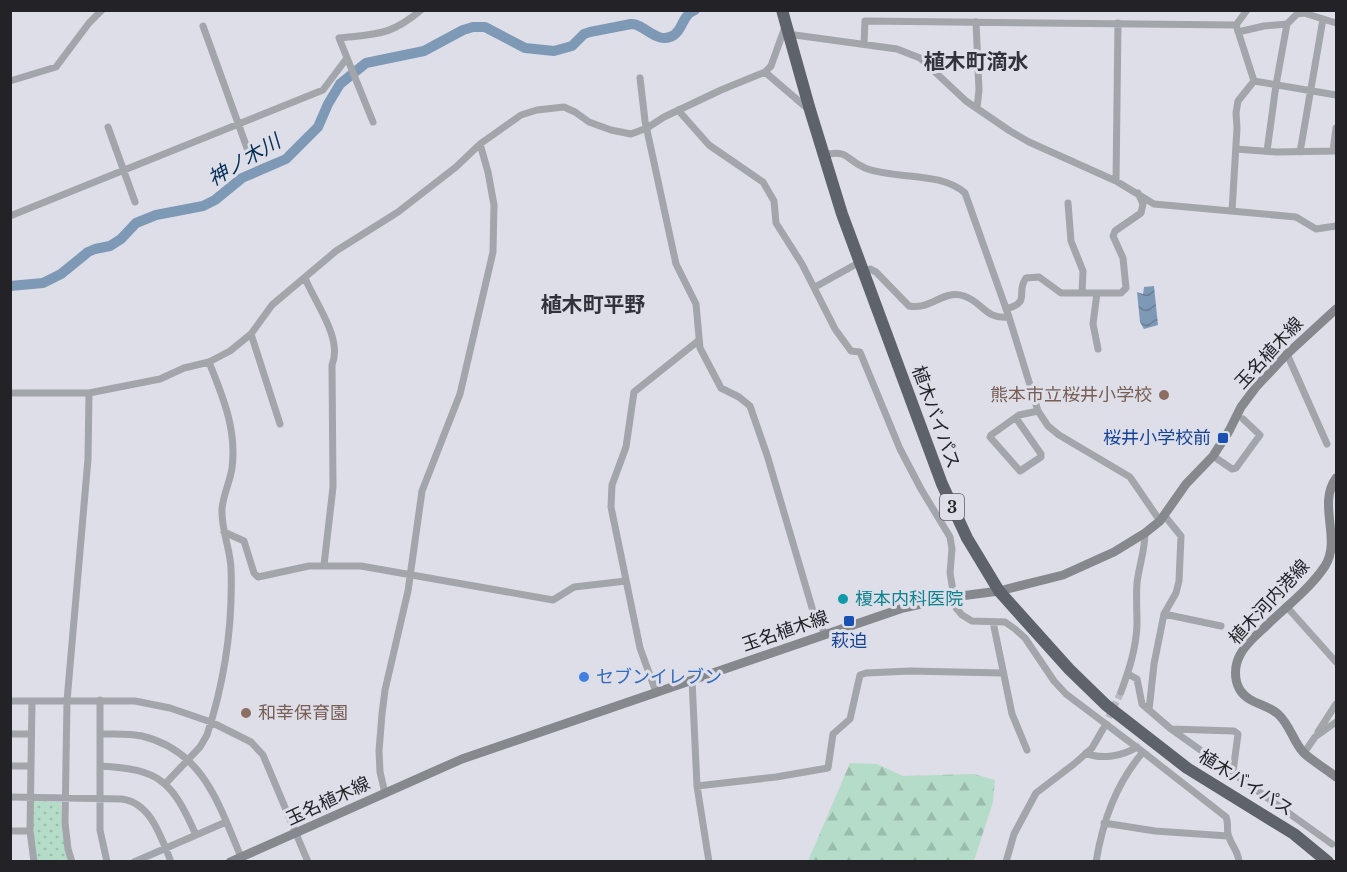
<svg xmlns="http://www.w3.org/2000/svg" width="1347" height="872" viewBox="0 0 1347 872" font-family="'Libre Baskerville','Noto Sans JP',serif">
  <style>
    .grass { fill: url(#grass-dots) }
    .forest { fill: url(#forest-firs) }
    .water { fill: url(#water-waves) }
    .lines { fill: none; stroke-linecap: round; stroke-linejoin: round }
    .river { stroke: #7e99b6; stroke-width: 10 }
    .street-tunnel { stroke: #b8b9c1; stroke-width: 7; stroke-dasharray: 7 3.5; stroke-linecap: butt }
    .street { stroke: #a2a5a9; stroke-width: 7 }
    .secondary { stroke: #85898e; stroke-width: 9 }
    .highway { stroke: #5e636b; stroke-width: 12 }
    .education-dot { fill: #8d6e63; stroke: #dddee8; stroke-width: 2 }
    .transit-dot { fill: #1a4fb4; stroke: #dddee8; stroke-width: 2 }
    .culture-dot { fill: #0f9aa8; stroke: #dddee8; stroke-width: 2 }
    .shop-dot { fill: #3f7fe0; stroke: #dddee8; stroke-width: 2 }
    .labels { text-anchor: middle; stroke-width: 6; stroke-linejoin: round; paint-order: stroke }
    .shield { fill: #dddee8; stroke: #5b5b61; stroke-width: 1.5 }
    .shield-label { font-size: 16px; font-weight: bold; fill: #232327 }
    .street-label { font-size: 18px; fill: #232327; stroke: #dddee8 }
    .education-label { font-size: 18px; fill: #785e54; stroke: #dddee8; text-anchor: end }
    .transit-label { font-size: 18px; fill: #164399; stroke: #dddee8; text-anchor: end }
    .culture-label { font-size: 18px; fill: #0d838f; stroke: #dddee8; text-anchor: start }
    .shop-label { font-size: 18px; fill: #366cbe; stroke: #dddee8; text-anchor: start }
    .water-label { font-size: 20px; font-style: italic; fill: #043057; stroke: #dddee8 }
    .quarter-label { font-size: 21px; font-weight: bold; fill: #32333a; stroke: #dddee8 }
  </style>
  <defs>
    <pattern id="grass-dots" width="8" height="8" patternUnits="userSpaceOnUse" patternTransform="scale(1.5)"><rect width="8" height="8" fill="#b5dcc9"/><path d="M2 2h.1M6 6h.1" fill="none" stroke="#9bbcad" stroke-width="1.8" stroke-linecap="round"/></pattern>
    <pattern id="forest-firs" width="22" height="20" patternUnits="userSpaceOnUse" patternTransform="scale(1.5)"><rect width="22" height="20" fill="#b5dcc9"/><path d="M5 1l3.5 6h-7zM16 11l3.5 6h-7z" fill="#9bbcad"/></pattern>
    <pattern id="water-waves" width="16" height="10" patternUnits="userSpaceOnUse" patternTransform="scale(1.5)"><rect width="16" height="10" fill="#7e99b6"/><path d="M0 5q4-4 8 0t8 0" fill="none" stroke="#677c94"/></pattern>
  </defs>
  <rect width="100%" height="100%" fill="#dddee8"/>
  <!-- grass -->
  <path class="grass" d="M 33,801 L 61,802 L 62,831 L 68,861 L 36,861 L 32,836 Z"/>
  <!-- forest -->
  <path class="forest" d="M 850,763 L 877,764 L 903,776 L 974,774 L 995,780 L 993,802 L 974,861 L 808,861 Z"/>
  <!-- water -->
  <path class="water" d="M 1154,286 L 1158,325 L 1144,329 L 1140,322 L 1137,292 L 1143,294 L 1144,287 Z"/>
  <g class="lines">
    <!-- river -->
    <path class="river" d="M 10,286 L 43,283 L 61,274 L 88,252 L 95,249 L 110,246 L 121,239 L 136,223 L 156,215 L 203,206 L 215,200 L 242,178 L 286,159 L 318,127 L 328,104 L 340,84 L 366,63 L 424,51 L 463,30 L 473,27 L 485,27 L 525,48 L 554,51 L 572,46 L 584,34 L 590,32 L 631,24 C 644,23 657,46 674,35 C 684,28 681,16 695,10"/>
    <!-- street-tunnel -->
    <path class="street-tunnel" d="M 1104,727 L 1121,692"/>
    <!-- street -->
    <path class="street" d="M 976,22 L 979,90 L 977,108
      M 1236,25 L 1247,10
      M 203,26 L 251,159
      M 1238,32 L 1264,26 L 1287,24 L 1297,14 L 1304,13 L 1336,23
      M 789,37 L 795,35 L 897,49 L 920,58 L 966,101 L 1010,131 L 1029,142 L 1116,181 L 1154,204 L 1296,217 L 1316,229 L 1336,226
      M 864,44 L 865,21 L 1236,25
      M 765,72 L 808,109
      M 640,78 L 645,121 L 676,264 L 696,304 L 700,348 L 721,388 L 739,397 L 750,406 L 767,455 L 813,611 L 825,634
      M 10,81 L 56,67 L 89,23 L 102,10
      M 1254,81 L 1336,95
      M 678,110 L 709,145 L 763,182 L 774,201 L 776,223 L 802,264 L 835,329 L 851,351 L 860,352 L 900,449 L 921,489 L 950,537 L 952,549 L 950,573 L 956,608 L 962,615 L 972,621 L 1005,622 L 1015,629 L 1025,638 L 1054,681 L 1066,694 L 1143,752 C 1116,784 1103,820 1096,862
      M 373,122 L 339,38 C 377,34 390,36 421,10
      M 108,127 L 135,202
      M 1236,149 L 1276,152 L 1336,151
      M 1267,151 L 1276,85 L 1287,24
      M 1333,151 L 1336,128
      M 1300,152 L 1323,19
      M 823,155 C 850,149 845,160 865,168 C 896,180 940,171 965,193 L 1009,317 L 1038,411 L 1048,426 L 1059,435 L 1130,477 L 1160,521
      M 1116,181 L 1118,23
      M 1232,211 L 1237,128 L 1236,113 L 1238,101 L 1254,81 L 1236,25
      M 10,216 L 323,90 L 347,58
      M 863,271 L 870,269 L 876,272 L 909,306 C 932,310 943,289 964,296 C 983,302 985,320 1009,317
      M 305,278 C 315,303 343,338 332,365 L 333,487 L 324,565
      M 815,287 L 860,262
      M 1082,293 L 1121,293 L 1126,288 L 1123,258 L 1113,236 L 1115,231 L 1141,213 L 1143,204 L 1138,193
      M 1097,293 L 1093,324 L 1098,349
      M 1006,309 C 1032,302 1015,293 1026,278 L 1039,277 L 1061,293 L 1082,293 L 1083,271 L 1071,241 L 1068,203
      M 251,334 L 280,424
      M 1287,354 L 1327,444
      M 10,393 L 89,393 L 160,379 L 184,368 L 209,362 L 230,351 L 251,334 L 272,305 L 336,251 L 398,212 L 456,167 L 480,144 L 521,115 L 537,110 L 564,107 L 575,112 L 589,122 L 611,130 L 631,134 L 647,128 L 664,117 L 721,90 L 765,72 L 771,66 L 785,27
      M 1016,418 L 1041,454 L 1041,457 L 1020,471 L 990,437 L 991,435 L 1019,415 L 1038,411
      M 1213,456 L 1232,469 L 1236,468 L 1260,435 L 1243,419
      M 224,532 L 244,541 L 254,573 L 258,577 L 309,566 L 361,566 L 553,600 L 574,587 L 626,581
      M 1286,606 L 1336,662
      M 1164,614 L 1176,593 L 1179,581 L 1181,536 L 1164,515
      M 993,622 L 1012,714 L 1027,750
      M 1128,674 L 1137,679 L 1142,704 L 1171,729 L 1332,844
      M 692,680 L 697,786 L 709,862
      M 656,692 L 640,648 L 611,507 L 612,485 L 626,447 L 634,392 L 698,341
      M 1121,692 C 1129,670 1136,649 1137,625 C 1137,611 1136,597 1137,583 C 1139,566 1145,550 1145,533
      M 100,700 L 100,830 L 107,862
      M 10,701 L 135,701 L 170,708 L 211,722 L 251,742 L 263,755 L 308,862
      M 32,701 L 30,831 L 34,862
      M 1149,710 L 1154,664 L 1164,614 L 1221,626
      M 1171,729 L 1234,731 L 1238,734 L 1233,772
      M 1318,732 L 1336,704
      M 10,734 L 31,734
      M 100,734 C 114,734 129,733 142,736 C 204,751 219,805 241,857
      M 1143,752 L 1226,817 C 1229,824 1226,831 1229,837 C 1232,847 1238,850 1239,862
      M 1086,753 C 1101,760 1123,756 1137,747
      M 1304,753 L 1315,737 L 1336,722
      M 10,766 L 31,766
      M 100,766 C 160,769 172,781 196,835
      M 166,783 L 200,747 L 207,735 C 225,680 233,625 231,568 C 230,548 221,529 222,509 C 223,495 230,482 232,468 C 237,430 223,397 209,362
      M 697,786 L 776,777 L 828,768 L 833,734 L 850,719 L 860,675 L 866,673 L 910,671 L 1002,673
      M 385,793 L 380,772 L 379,751 L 382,714 L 385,690 L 408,591 L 422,491 L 460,394 L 493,252 L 494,205 L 488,172 L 480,144
      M 10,797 L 122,799 C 151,803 161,837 171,862
      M 1104,823 L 1155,831 L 1228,836
      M 10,831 L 30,831
      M 72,862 L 68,849 L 65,823 L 67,701 L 88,459 L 89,393
      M 134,862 L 226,822
      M 1006,862 L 1014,834 L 1036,793 L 1074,764 L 1092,748 L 1103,729"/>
    <!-- secondary -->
    <path class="secondary" d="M 1336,478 C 1317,505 1342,539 1325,566 C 1310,589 1283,609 1264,628 C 1255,636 1245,645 1240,655 C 1234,666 1234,680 1240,690 C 1249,704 1267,704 1278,714 C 1290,725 1293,741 1303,752 C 1309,759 1328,770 1336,777
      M 230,862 L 462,759 L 903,608 L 953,597 L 999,591 L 1063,575 L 1114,552 L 1145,533 L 1160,521 L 1186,484 L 1213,456 L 1229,431 L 1241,407 L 1256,387 L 1287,354 L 1336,309"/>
    <!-- highway -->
    <path class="highway" d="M 782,10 L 810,110 L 842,214 L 942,484 L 967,538 L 999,591 L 1069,669 L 1106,705 L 1187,768 L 1294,834 L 1328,862"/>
  </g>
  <!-- markers -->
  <g class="education-dot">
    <circle cx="1164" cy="395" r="6"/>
    <circle cx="246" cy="713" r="6"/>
  </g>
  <g class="transit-dot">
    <rect x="1217" y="432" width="12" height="12" rx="3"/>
    <rect x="843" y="615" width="12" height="12" rx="3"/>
  </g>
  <circle class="culture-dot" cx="843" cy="599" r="6"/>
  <circle class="shop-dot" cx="584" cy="677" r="6"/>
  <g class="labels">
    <!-- shield labels -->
    <rect class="shield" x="940" y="494" width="24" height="26" rx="4.5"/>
    <g class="shield-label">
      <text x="952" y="513">3</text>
    </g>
    <!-- street labels -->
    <g class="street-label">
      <text transform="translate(1269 353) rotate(-47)" y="6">玉名植木線</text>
      <text transform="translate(936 417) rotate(70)" y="6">植木バイパス</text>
      <text transform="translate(1269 602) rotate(-47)" y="6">植木河内港線</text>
      <text transform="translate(785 631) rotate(-19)" y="6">玉名植木線</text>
      <text transform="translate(1246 783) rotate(32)" y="6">植木バイパス</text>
      <text transform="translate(328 801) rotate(-25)" y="6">玉名植木線</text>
    </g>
    <!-- education labels -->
    <g class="education-label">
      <text x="1152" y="401">熊本市立桜井小学校</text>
      <text x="258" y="719" text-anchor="start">和幸保育園</text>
    </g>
    <!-- transit labels -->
    <g class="transit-label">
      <text x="1211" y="444">桜井小学校前</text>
      <text x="849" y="647" text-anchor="middle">萩迫</text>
    </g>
    <!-- culture labels -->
    <g class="culture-label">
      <text x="855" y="605">榎本内科医院</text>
    </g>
    <!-- shop labels -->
    <g class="shop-label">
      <text x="596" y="683">セブンイレブン</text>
    </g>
    <!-- water labels -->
    <g class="water-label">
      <text transform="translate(244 160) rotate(-31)" y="7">神ノ木川</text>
    </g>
    <!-- quarter labels -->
    <g class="quarter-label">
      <text x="976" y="69">植木町滴水</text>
      <text x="593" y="312">植木町平野</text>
    </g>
  </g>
  <!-- border -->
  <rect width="1347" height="872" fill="none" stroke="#232327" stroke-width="24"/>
</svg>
